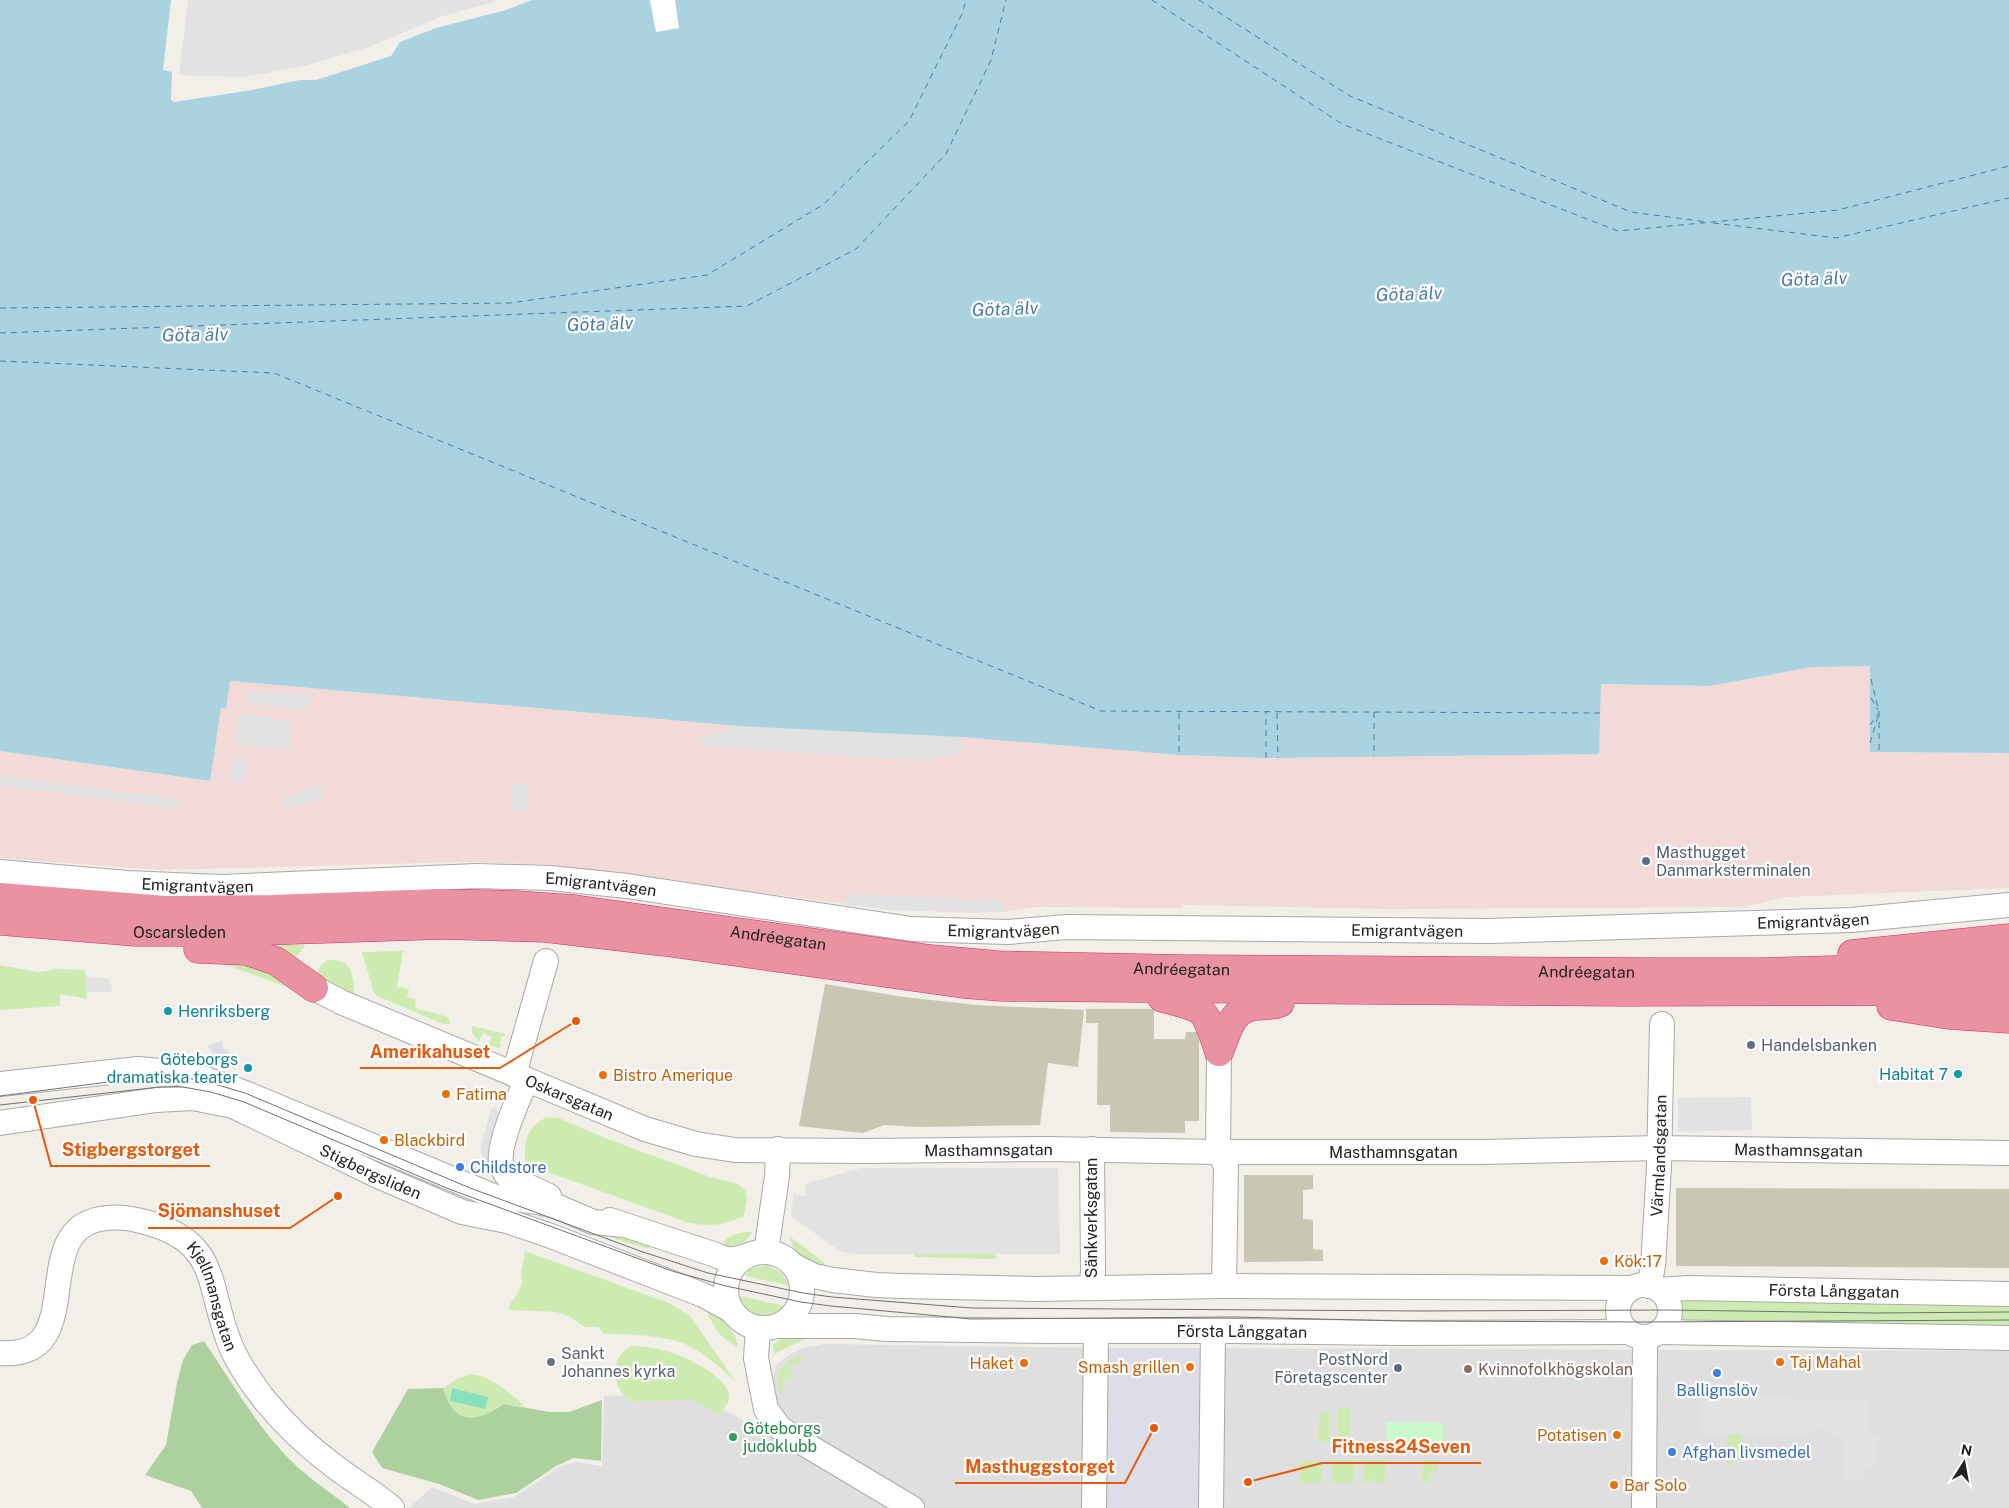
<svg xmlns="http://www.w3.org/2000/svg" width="2009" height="1508" viewBox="0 0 2009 1508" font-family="'Public Sans',sans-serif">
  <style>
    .residential { fill: #e0dfdf }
    .commercial { fill: #f2dad9 }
    .construction { fill: #c7c7b4 }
    .grass { fill: #cdebb0 }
    .forest { fill: #add19e }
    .park { fill: #c8facc }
    .pitch { fill: #88e0be }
    .parking { fill: #e2e2e2 }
    .plaza { fill: #dddde8 }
    .water { fill: #aad3df }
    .pier { fill: #fff }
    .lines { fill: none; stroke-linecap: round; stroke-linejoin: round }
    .ferry { stroke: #4a7aab; stroke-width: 1; stroke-dasharray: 6 5; stroke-linecap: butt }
    .minor-casing { stroke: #a9a9a9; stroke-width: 26 }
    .highway-casing { stroke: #dc2a67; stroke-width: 29 }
    .minor { stroke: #fff; stroke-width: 24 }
    .highway { stroke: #e892a2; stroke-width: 28 }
    .tram { stroke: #707070; stroke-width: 1 }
    .service-dot { fill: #5c6f8a; stroke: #fff; stroke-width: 2 }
    .culture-dot { fill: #0f9aa8; stroke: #fff; stroke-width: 2 }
    .food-dot { fill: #e8710a; stroke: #fff; stroke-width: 2 }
    .shop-dot { fill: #3f7fe0; stroke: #fff; stroke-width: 2 }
    .worship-dot { fill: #6b7280; stroke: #fff; stroke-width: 2 }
    .education-dot { fill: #8d6e63; stroke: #fff; stroke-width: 2 }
    .leisure-dot { fill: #2e9e5b; stroke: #fff; stroke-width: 2 }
    .labels { text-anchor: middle; stroke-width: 4.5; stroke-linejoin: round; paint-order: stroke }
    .service-label { font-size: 16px; fill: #4e5e75; stroke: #fff; text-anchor: start }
    .street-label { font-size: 16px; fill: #222; stroke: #fff }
    .culture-label { font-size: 16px; fill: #0d838f; stroke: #fff; text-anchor: end }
    .food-label { font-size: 16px; fill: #c56008; stroke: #fff; text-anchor: start }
    .shop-label { font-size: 16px; fill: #366cbe; stroke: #fff; text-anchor: start }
    .worship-label { font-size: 16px; fill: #5b616d; stroke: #fff; text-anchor: start }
    .education-label { font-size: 16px; fill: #785e54; stroke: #fff; text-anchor: start }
    .leisure-label { font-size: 16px; fill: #27864d; stroke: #fff; text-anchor: start }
    .water-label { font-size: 18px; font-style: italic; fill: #4a7aab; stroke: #fff }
    .leader { fill: none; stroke: #e8590c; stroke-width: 2 }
    .callout-dot { fill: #e8590c; stroke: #fff; stroke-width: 2 }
    .callout-label { font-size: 18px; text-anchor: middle; font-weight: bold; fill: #e8590c; stroke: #fff; stroke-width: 4.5; stroke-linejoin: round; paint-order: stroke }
  </style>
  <rect width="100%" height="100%" fill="#f2efe9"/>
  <!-- residential -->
  <path class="residential" d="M 823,1344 L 1103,1348 L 1100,1508 L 409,1508 L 432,1487 L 475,1504 L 514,1497 L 561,1466 L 576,1462 L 602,1466 L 604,1396 L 693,1393 L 762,1431 L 777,1405 L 772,1378 L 777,1364 L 791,1354 L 805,1347 Z
    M 1206,1348 L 2009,1351 L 2009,1508 L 1208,1508 Z"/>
  <!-- commercial -->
  <path class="commercial" d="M 1870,666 L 1871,752 L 2009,753 L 2009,888 L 1786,897 L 1743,907 L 1388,909 L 1183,905 L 1182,908 L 1036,907 L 1003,912 L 973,913 L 893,910 L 539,864 L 464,862 L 158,870 L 0,858 L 0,751 L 209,781 L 221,708 L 226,708 L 230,681 L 739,726 L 962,737 L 1179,755 L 1266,758 L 1599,754 L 1600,684 L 1710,686 L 1812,667 Z"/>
  <!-- construction -->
  <path class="construction" d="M 825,984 L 904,997 L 977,1005 L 1084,1010 L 1078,1067 L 1048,1063 L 1040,1125 L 919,1127 L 884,1125 L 863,1133 L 799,1126 Z
    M 1086,1009 L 1154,1009 L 1154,1039 L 1185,1039 L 1186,1032 L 1199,1032 L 1199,1121 L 1185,1121 L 1185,1133 L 1110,1132 L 1110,1105 L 1097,1105 L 1098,1023 L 1086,1023 Z
    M 1244,1175 L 1313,1175 L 1313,1189 L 1303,1190 L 1303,1219 L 1313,1220 L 1313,1249 L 1323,1250 L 1323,1261 L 1244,1262 Z
    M 1676,1188 L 2009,1189 L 2009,1268 L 1676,1266 Z"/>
  <!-- grass -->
  <path class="grass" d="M 281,945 L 305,945 L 294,960 L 278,947 Z
    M 403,951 L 397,987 L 409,989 L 407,997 L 416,999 L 415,1008 L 448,1017 L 450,1024 L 443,1024 L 377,996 L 374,993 L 362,952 Z
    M 253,959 L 298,991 L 224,964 Z
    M 329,960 C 355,959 353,978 355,998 C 345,993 315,985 318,971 C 320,965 323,963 329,960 Z
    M 0,965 L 38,972 L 58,969 L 85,970 L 87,999 L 60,994 L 60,1006 L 0,1010 Z
    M 472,1026 L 505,1034 L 505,1036 L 501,1036 L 500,1044 L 502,1046 L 498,1048 L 488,1045 L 492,1037 L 483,1033 L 479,1041 L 472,1033 Z
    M 548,1117 L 559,1118 L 605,1138 L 713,1178 L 736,1183 L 745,1190 L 747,1197 L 744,1216 C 722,1225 713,1227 689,1223 L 531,1166 L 525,1161 C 524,1141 528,1124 548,1117 Z
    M 534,1207 L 647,1238 L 650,1249 L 621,1241 Z
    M 752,1232 C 746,1244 735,1248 722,1245 C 728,1234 740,1232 752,1232 Z
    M 790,1237 L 824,1262 L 825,1265 L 823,1271 C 809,1262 793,1255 790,1237 Z
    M 525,1251 L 669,1303 L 690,1316 L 736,1382 C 721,1369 704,1352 685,1344 C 664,1335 627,1334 604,1334 L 598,1327 L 585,1327 L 572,1318 L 556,1312 L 509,1310 L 511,1302 L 517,1295 L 522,1283 L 521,1273 Z
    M 912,1251 L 995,1252 L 996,1259 L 915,1257 Z
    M 767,1265 L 781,1273 L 790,1286 L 745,1276 L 750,1269 Z
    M 739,1296 L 786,1306 C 770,1319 746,1318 739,1296 Z
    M 1686,1300 L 2009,1301 L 2009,1327 L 1682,1325 L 1676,1320 C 1676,1308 1674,1304 1686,1300 Z
    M 709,1306 C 721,1317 733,1328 738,1344 L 736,1346 C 720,1338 714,1328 707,1312 Z
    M 786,1335 L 821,1336 L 805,1339 L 774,1354 L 773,1345 Z
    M 634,1346 C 646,1347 657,1348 669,1352 C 690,1358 756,1389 717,1414 L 693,1400 L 640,1401 L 636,1403 C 629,1400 622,1395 619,1388 C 611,1373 617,1349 634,1346 Z
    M 803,1356 L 798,1365 L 793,1363 L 789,1371 L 793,1373 L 789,1380 L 785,1378 L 781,1386 L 785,1388 L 782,1394 L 779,1391 L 778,1373 L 791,1358 Z
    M 471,1374 C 494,1377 509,1393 526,1407 L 504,1404 C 475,1424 454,1425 443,1388 L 459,1378 Z
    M 1338,1408 L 1350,1408 L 1350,1441 L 1338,1441 Z
    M 1319,1412 L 1329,1412 L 1329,1442 L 1318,1442 Z
    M 1727,1434 L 1742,1434 L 1742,1444 L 1751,1444 L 1751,1453 L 1727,1465 Z
    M 1300,1461 L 1322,1461 L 1322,1483 L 1300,1483 Z
    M 1332,1461 L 1355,1461 L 1354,1483 L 1331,1483 Z
    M 1363,1461 L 1386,1461 L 1385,1483 L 1376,1483 L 1374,1474 L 1372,1483 L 1363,1483 Z
    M 1423,1461 L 1438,1461 L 1438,1471 L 1429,1472 L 1429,1483 L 1422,1483 Z"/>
  <!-- forest -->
  <path class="forest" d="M 204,1341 C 234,1385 261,1435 301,1470 C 317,1484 334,1495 350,1508 L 202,1508 L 191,1491 L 145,1475 L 166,1445 L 177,1383 L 183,1360 L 192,1345 Z
    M 443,1388 C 454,1425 475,1424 504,1404 L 550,1412 L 569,1412 L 602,1400 L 601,1461 L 574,1458 L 556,1466 L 516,1493 L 478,1500 L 439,1484 L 382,1468 L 372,1452 L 408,1389 Z"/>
  <!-- park -->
  <path class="park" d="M 1387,1422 L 1443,1423 L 1443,1448 L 1387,1447 Z"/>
  <!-- pitch -->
  <path class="pitch" d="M 452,1388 L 488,1397 L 485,1409 L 450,1401 Z"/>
  <!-- parking -->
  <path class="parking" d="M 188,0 L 500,0 L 440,17 L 369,47 L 300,67 L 243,77 L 179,75 Z
    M 247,690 L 309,695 L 307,709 L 246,703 Z
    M 238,715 L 292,721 L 289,749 L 235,744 Z
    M 739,726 L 962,737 L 962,751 L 931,761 L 701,746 L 702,739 Z
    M 233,759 L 247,760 L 244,783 L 231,781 Z
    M 0,775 L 179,800 L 178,809 L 0,785 Z
    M 511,784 L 528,784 L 528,810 L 511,811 Z
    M 322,786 L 321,799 L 284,810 L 283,796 Z
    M 846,894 L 1004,900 L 1002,912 L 893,910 L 846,905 Z
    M 85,976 L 110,979 L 112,992 L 87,992 Z
    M 1751,1097 L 1752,1130 L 1678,1132 L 1678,1098 Z
    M 496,1107 L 502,1119 L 489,1166 L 480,1150 L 491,1109 Z
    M 861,1168 L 1058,1168 L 1060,1254 L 853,1254 L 838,1250 L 791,1216 L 794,1194 L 807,1196 L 805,1184 Z
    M 1702,1397 L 1870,1399 L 1870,1435 L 1878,1436 L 1877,1468 L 1864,1468 L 1864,1480 L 1845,1481 L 1845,1436 L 1828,1435 L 1828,1428 L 1816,1428 L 1814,1434 L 1702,1434 Z"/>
  <!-- plaza -->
  <path class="plaza" d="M 222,1041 L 223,1049 L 228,1050 L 230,1055 L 227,1064 L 208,1060 L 213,1053 L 207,1046 Z
    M 1103,1348 L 1206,1348 L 1208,1508 L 1100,1508 Z"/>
  <!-- water -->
  <path class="water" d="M 0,0 L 171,0 L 163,70 L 172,72 L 171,100 L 174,102 L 252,90 L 300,80 L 316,80 L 391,56 L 400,42 L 436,28 L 506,10 L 532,0 L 2009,0 L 2009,753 L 1870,752 L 1870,666 L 1812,667 L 1710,686 L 1601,684 L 1599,754 L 1266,758 L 1179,755 L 962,737 L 739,726 L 230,681 L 226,708 L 221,708 L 210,781 L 0,751 Z"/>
  <!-- pier -->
  <path class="pier" d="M 650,0 L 675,0 L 679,28 L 656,32 Z"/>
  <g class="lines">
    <!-- ferry -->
    <path class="ferry" d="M 1152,0 L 1342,124 L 1618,231 L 1838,210 L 2009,166
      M 1199,0 L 1350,96 L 1631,212 L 1707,222
      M 1713,223 L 1836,238 L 2009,198
      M 0,308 L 510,303 L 707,275 L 824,204 L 909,121 L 962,14 L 966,0
      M 0,333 L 747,306 L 856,249 L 946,154 L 991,60 L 1006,0
      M 0,361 L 274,373 L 1101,711 L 1600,713
      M 1871,679 L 1879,712 L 1879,752
      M 1871,698 L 1878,710
      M 1374,712 L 1374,757
      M 1179,713 L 1179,755
      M 1277,713 L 1278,758
      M 1870,725 L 1878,714
      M 1870,743 L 1879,713
      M 1266,758 L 1266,712"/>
    <defs>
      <g id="minor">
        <path id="s1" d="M 0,872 L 127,883 L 221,887 L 477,876 L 551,878 L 627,886 L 911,929 L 1008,932 L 1067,927 L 1489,931 L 1851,920 L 2009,905"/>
        <path id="s2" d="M 314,988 L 341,1002 L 645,1129 L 696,1144 L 735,1150 L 867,1151 L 1047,1149 L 1218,1152 L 1483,1152 L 1659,1148 L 2009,1153"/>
        <path d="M 1219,1052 L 1218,1152 L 1226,1165 L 1224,1286"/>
        <path d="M 514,1074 L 546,961"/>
        <path d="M 527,1080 C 518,1098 498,1144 501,1163 C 502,1168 505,1173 508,1177 L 549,1196"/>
        <path d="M 0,1084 L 138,1069 L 172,1072 L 200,1077 L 245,1093 L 496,1197 L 538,1202 L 556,1206 L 593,1222 L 624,1225"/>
        <path id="s3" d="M 0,1123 L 156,1100 L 193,1098 L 233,1106 L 378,1176 L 462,1212 L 507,1221 L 551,1236 L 703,1295 L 731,1310"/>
        <path d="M 610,1220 L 713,1254 C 726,1260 732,1261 746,1256"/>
        <circle cx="764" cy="1290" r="38"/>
        <path d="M 766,1252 L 777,1176 L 778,1149"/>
        <path d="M 794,1266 L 814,1276 L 833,1280 L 876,1285 L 901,1286 L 1036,1289 L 1224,1286 L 1632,1288"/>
        <circle cx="1644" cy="1311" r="26"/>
        <path id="s4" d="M 1649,1286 L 1653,1266 L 1659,1167 L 1662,1024"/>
        <path d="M 1091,1287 L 1093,1272 L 1092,1149"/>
        <path id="s5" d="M 1659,1290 L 1688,1288 L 2009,1294"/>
        <path id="s6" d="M 778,1326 L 855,1326 L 887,1329 L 1052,1331 L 1233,1331 L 1402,1333 L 1629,1332"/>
        <path d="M 758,1328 L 756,1358 L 766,1409 L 779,1427 L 793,1437 L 912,1508"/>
        <path d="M 1659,1332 L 2009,1338"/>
        <path id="s7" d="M 0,1353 C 91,1360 27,1232 100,1219 C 118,1215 135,1219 152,1224 C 217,1244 208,1284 227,1336 C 234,1358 249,1379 263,1398 C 284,1424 307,1446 334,1466 C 353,1481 374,1492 392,1508"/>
        <path d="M 1094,1508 L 1096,1331"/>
        <path d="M 1211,1508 L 1213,1331"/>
        <path d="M 1644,1508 L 1645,1337"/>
      </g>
      <g id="highway">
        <path id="s8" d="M 0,897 L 165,910 L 272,909 L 439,903 L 516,905 L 574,909 L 931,959 L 997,965 L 1185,969 L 1659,972 L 1760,972 L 2009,965"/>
        <path id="s9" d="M 0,921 L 136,932 L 227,932 L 443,925 L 545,928 L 665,942 L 963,984 L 1002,987 L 1623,992 L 2009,991"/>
        <path d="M 198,949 L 246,951 L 276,961 L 314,988"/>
        <path d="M 1852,954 L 2009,938"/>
        <path d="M 1162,998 C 1208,1010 1203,1006 1219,1052"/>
        <path d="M 1891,1006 L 1949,1015 L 2009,1019"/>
        <path d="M 1219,1052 C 1228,1031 1231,1008 1257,1006 C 1265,1005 1272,1006 1280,1003"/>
      </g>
    </defs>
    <!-- minor casing -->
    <use href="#minor" class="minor-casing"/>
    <!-- highway casing -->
    <use href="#highway" class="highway-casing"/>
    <!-- minor -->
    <use href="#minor" class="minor"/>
    <!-- highway -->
    <use href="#highway" class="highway"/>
    <!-- tram -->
    <path class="tram" d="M 0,1096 L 147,1077 L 173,1077 L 201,1080 L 245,1093 L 470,1188 L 640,1251 L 708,1273 L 803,1293 L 832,1297 L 972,1308 L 1420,1311 L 1670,1310 L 1875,1313 L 2009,1312
      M 0,1105 L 160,1087 L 183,1087 L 211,1092 L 244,1102 L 449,1189 L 672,1271 L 726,1286 L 801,1302 L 831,1306 L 971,1319 L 1233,1317 L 1403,1321 L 1645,1322 L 2009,1320"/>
  </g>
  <!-- markers -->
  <g class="service-dot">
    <circle cx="1646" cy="861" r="5"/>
    <circle cx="1751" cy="1045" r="5"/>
    <circle cx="1398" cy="1368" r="5"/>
  </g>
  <g class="culture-dot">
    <circle cx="168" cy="1011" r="5"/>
    <circle cx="248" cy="1068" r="5"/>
    <circle cx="1958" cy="1074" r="5"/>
  </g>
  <g class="food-dot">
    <circle cx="603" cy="1075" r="5"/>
    <circle cx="446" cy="1094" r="5"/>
    <circle cx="384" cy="1140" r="5"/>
    <circle cx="1604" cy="1261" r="5"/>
    <circle cx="1780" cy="1362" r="5"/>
    <circle cx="1024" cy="1363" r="5"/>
    <circle cx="1190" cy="1367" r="5"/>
    <circle cx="1617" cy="1435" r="5"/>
    <circle cx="1614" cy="1485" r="5"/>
  </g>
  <g class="shop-dot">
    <circle cx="460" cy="1167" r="5"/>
    <circle cx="1717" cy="1373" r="5"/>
    <circle cx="1672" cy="1452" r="5"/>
  </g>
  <circle class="worship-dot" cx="551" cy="1362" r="5"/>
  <circle class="education-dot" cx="1468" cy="1369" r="5"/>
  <circle class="leisure-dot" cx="733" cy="1437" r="5"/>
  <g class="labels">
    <!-- service labels -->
    <g class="service-label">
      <text x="1656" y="858">Masthugget<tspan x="1656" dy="18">Danmarksterminalen</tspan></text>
      <text x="1761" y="1051">Handelsbanken</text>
      <text x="1388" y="1365" text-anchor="end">PostNord<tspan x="1388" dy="18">Företagscenter</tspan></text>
    </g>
    <!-- street labels -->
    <g class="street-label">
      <text dy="6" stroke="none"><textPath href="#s1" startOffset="198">Emigrantvägen</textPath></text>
      <text dy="6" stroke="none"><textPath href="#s1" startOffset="602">Emigrantvägen</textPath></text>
      <text dy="6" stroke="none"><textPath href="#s1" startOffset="1818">Emigrantvägen</textPath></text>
      <text dy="6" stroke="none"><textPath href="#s1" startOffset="1008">Emigrantvägen</textPath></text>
      <text dy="6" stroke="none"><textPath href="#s9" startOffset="180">Oscarsleden</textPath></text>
      <text dy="6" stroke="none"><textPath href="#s1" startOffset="1412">Emigrantvägen</textPath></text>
      <text dy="6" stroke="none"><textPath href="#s8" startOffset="781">Andréegatan</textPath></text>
      <text dy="6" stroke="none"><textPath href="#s8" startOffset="1186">Andréegatan</textPath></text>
      <text dy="6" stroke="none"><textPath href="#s8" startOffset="1591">Andréegatan</textPath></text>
      <text dy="6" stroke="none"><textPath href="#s2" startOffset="278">Oskarsgatan</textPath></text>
      <text dy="6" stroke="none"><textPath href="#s2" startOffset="706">Masthamnsgatan</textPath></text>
      <text dy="6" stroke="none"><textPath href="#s2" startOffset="1516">Masthamnsgatan</textPath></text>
      <text dy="6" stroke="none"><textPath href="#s2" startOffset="1111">Masthamnsgatan</textPath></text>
      <text dy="6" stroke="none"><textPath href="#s4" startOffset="131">Värmlandsgatan</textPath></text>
      <text dy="6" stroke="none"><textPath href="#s3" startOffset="388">Stigbergsliden</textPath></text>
      <text transform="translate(1091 1218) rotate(-90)" y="6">Sänkverksgatan</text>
      <text dy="6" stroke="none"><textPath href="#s5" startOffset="175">Första Långgatan</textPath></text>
      <text dy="6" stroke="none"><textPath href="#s7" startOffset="342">Kjellmansgatan</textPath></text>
      <text dy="6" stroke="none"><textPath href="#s6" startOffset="464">Första Långgatan</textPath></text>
    </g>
    <!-- culture labels -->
    <g class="culture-label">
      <text x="178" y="1017" text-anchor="start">Henriksberg</text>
      <text x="238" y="1065">Göteborgs<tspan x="238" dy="18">dramatiska teater</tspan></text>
      <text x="1948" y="1080">Habitat 7</text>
    </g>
    <!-- food labels -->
    <g class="food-label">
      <text x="613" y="1081">Bistro Amerique</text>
      <text x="456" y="1100">Fatima</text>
      <text x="394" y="1146">Blackbird</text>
      <text x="1614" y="1267">Kök:17</text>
      <text x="1790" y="1368">Taj Mahal</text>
      <text x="1014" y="1369" text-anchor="end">Haket</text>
      <text x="1180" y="1373" text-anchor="end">Smash grillen</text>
      <text x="1607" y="1441" text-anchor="end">Potatisen</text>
      <text x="1624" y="1491">Bar Solo</text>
    </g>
    <!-- shop labels -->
    <g class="shop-label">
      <text x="470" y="1173">Childstore</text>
      <text x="1717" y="1396" text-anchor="middle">Ballignslöv</text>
      <text x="1682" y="1458">Afghan livsmedel</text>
    </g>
    <!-- worship labels -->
    <g class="worship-label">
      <text x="561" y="1359">Sankt<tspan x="561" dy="18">Johannes kyrka</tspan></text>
    </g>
    <!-- education labels -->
    <g class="education-label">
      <text x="1478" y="1375">Kvinnofolkhögskolan</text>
    </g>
    <!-- leisure labels -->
    <g class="leisure-label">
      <text x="743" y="1434">Göteborgs<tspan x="743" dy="18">judoklubb</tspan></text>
    </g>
    <!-- water labels -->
    <g class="water-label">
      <text transform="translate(1814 279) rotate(-2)" y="6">Göta älv</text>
      <text transform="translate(1409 294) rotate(-2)" y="6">Göta älv</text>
      <text transform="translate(1005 309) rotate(-2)" y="6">Göta älv</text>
      <text transform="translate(600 324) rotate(-2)" y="6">Göta älv</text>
      <text transform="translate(195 335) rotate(-1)" y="6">Göta älv</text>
    </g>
  </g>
  <!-- callouts -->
  <path class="leader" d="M576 1021L500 1068H360M33 1100L51 1166H210M338 1196L290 1228H148M1248 1482L1322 1463H1481M1154 1428L1125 1483H955"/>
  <g class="callout-dot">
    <circle cx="576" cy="1021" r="5"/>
    <circle cx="33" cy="1100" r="5"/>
    <circle cx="338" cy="1196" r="5"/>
    <circle cx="1248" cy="1482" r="5"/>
    <circle cx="1154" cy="1428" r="5"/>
  </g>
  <g class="callout-label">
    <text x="430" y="1058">Amerikahuset</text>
    <text x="131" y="1156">Stigbergstorget</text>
    <text x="219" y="1217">Sjömanshuset</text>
    <text x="1401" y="1453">Fitness24Seven</text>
    <text x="1040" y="1473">Masthuggstorget</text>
  </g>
  <!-- north arrow -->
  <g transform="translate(1964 1463) rotate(11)" stroke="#ffffff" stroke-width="4" paint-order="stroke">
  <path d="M0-4L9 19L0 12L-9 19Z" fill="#222222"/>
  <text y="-8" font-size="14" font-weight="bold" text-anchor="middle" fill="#222222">N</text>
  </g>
</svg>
